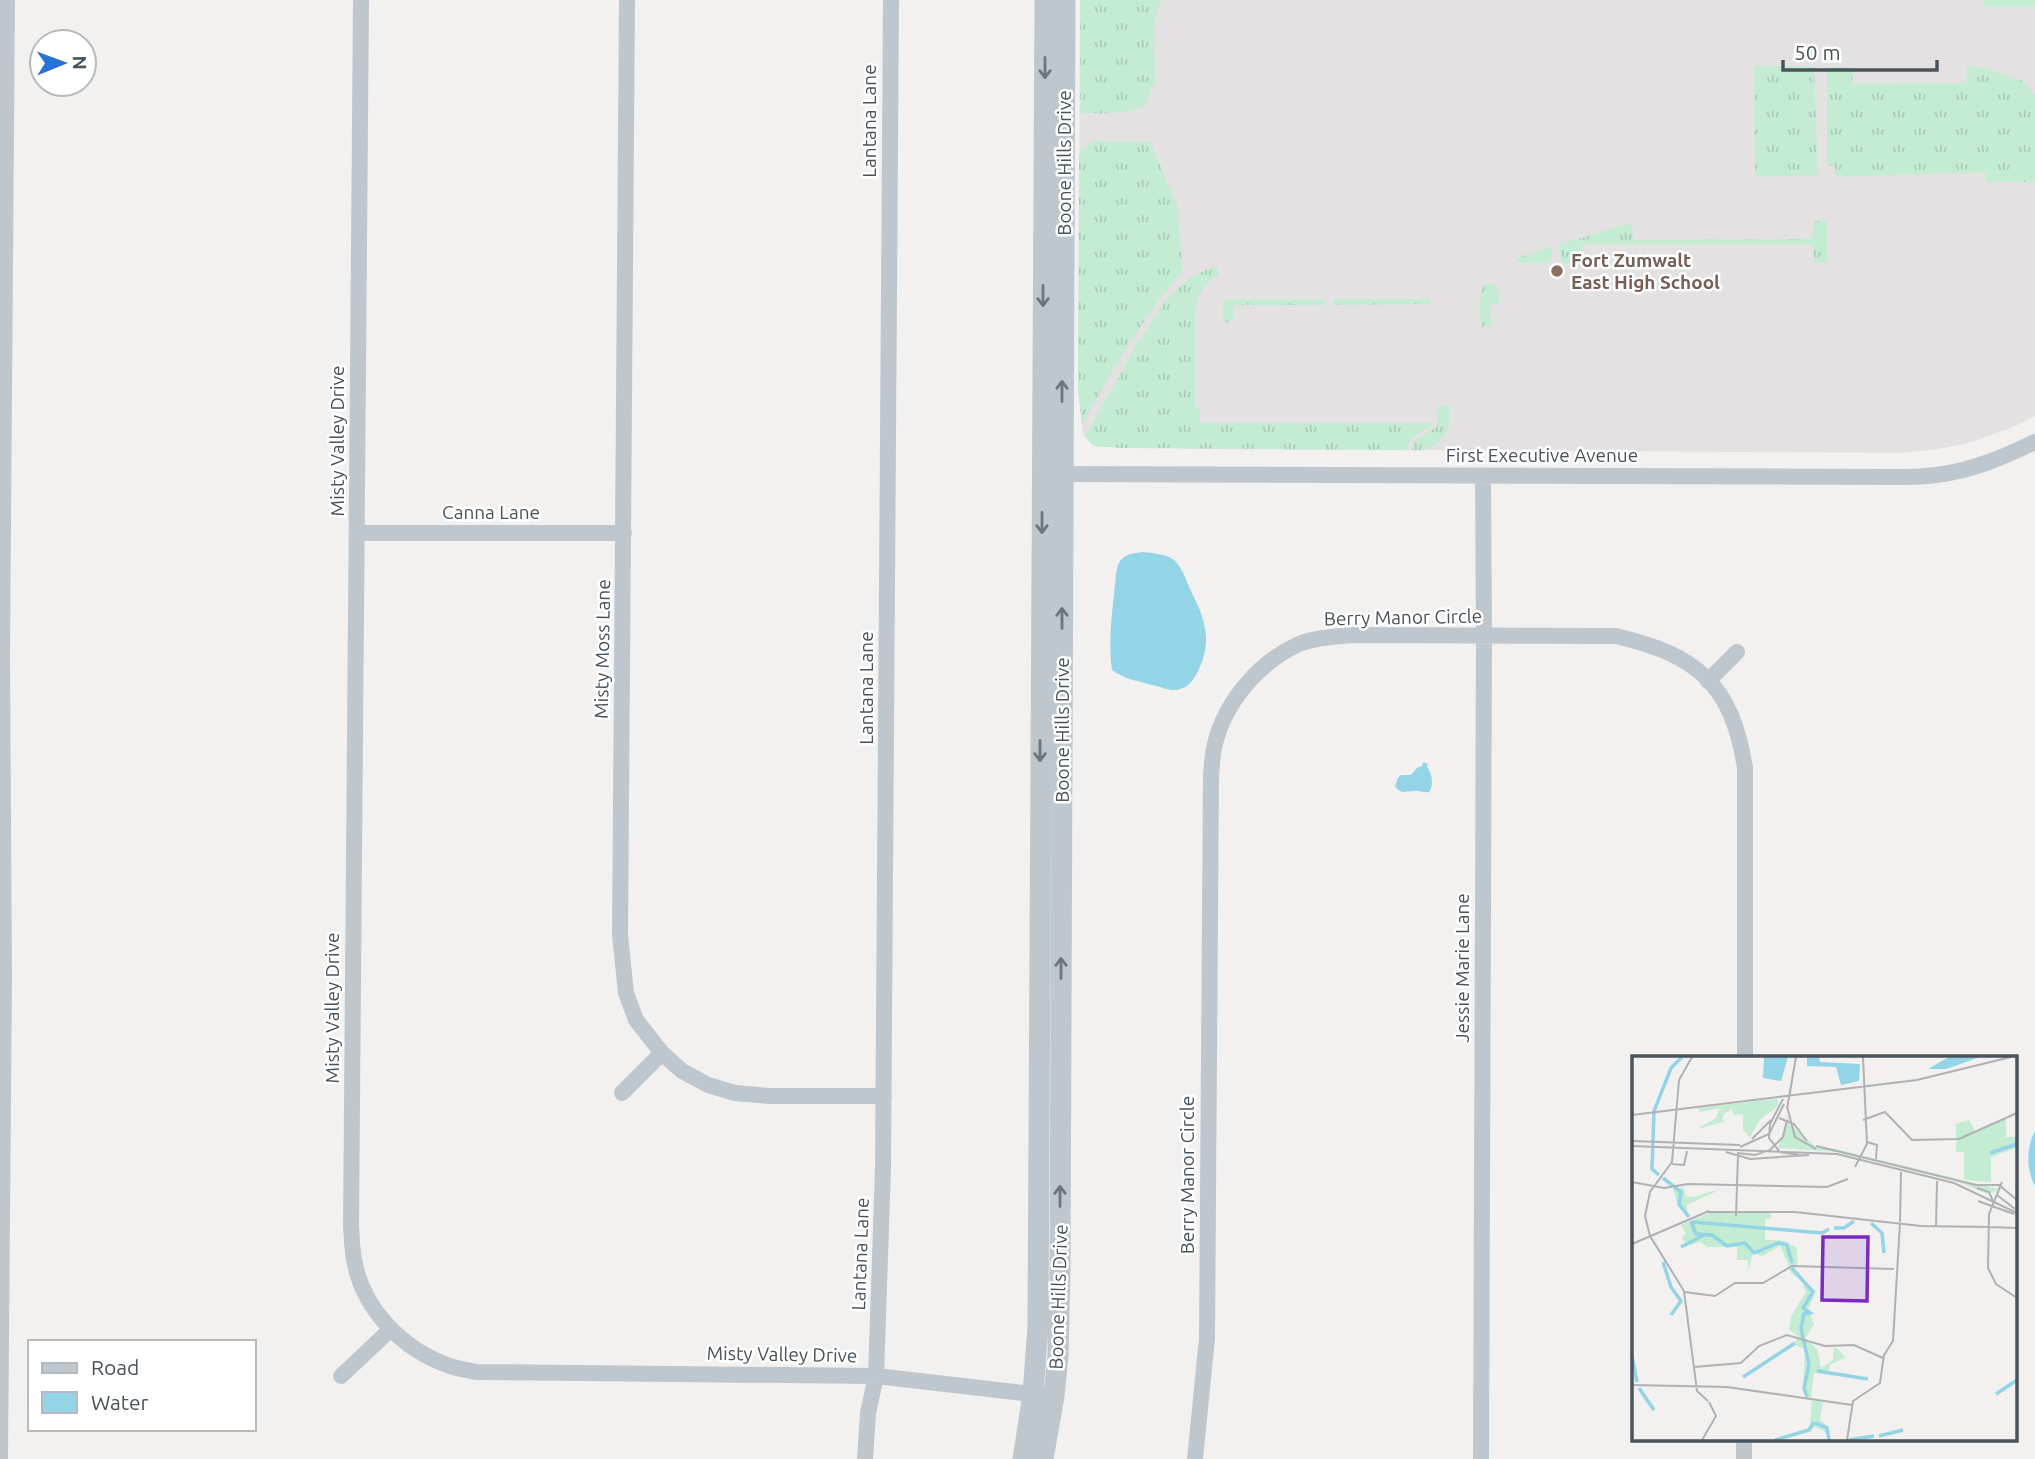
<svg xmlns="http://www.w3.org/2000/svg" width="2035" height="1459" viewBox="0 0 2035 1459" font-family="Ubuntu,sans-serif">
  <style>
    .education { fill: #e3e1e1 }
    .grass { fill: url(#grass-tufts) }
    .pitch { fill: #c3ecd3 }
    .water { fill: #93d4e6 }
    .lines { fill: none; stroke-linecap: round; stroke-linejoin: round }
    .minor { stroke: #bfc7ce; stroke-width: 16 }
    .tertiary { stroke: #bfc7ce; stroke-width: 21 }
    .oneway { stroke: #6c767e }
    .education-dot { fill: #8d6e63; stroke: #fff; stroke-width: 2.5 }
    .labels { text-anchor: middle; stroke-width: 5; stroke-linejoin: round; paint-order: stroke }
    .street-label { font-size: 19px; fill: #49535c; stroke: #fff }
    .education-label { font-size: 19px; font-weight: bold; fill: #785e54; stroke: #fff; text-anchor: start }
    .inset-river { fill: none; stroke: #93d4e6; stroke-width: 3.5 }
    .inset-road { fill: none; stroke: #afb1b5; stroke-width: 2 }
    .view { fill: #7b2cbf; fill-opacity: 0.15; stroke: #7b2cbf; stroke-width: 3.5 }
    .inset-edge { fill: none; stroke: #49535c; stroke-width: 3.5 }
  </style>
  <defs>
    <pattern id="grass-tufts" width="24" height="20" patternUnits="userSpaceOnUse" patternTransform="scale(1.75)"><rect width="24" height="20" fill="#c3ecd3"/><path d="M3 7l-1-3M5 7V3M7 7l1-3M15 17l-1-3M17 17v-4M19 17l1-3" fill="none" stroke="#a9ccb8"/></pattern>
  </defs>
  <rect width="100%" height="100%" fill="#f3f0f0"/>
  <!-- education -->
  <path class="education" d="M 1080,0 L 2035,0 L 2035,416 L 2011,428 L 1965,444 L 1932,450 L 1903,453 L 1198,449 L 1094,446 L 1083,435 L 1078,389 Z"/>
  <!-- grass -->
  <path class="grass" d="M 1080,0 L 1161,0 L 1154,23 L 1155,82 L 1145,106 C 1124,115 1102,113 1080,113 Z
    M 1967,65 L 1988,69 L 2023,81 L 2035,95 L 2035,182 L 1985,182 L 1986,172 L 1836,177 L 1835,166 L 1827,165 L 1827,67 L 1853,67 L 1852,84 L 1966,83 Z
    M 1754,66 L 1814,66 L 1818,175 L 1755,177 Z
    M 1093,141 L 1150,142 L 1177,204 L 1183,272 C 1141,317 1113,371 1082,424 L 1078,389 L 1079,154 L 1084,147 Z
    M 1815,221 L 1825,221 L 1827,223 L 1827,262 L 1815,263 L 1813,244 L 1582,244 L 1583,258 L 1580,263 L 1566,264 L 1560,259 L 1560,244 L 1628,224 L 1632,226 L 1633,240 L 1811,239 Z
    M 1551,247 L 1552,258 L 1549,263 L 1521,263 L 1516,260 L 1518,258 Z
    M 1218,267 L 1218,275 C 1204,283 1199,292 1195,308 L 1195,407 L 1199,408 L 1200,423 L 1432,423 L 1432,425 L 1410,439 L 1407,450 L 1119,448 L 1094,446 L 1085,437 L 1136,346 L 1167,299 L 1189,278 L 1208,269 Z
    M 1485,284 L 1493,284 L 1498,288 L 1499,304 L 1490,304 L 1491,326 L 1482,327 C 1479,312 1477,298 1485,284 Z
    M 1334,299 L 1431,299 L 1430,304 L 1333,305 Z
    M 1226,300 L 1324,300 L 1325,305 L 1233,305 L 1233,319 L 1229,323 L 1223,321 L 1223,303 Z
    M 1442,405 L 1448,407 C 1455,422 1442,446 1425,450 C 1421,451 1416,450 1412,450 L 1414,441 L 1437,427 L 1438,409 Z"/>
  <!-- pitch -->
  <path class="pitch" d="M 1984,0 L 2035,0 L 2035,7 L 1984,7 Z"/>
  <!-- water -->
  <path class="water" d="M 1143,552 C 1153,553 1166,554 1174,560 C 1182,567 1186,580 1190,589 C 1205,618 1213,641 1198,671 C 1193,682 1186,690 1173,690 C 1167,690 1159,686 1152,685 C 1138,681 1124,679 1112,670 C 1108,642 1112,613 1115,585 C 1116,578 1116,569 1119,563 C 1123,554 1134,553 1143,552 Z
    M 1423,762 L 1428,764 L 1427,767 C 1432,773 1434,786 1429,792 C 1424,793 1419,790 1413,791 C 1405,791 1401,795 1395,786 L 1398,778 L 1401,775 L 1411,775 L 1417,768 L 1422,766 Z
    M 2035,1131 L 2035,1186 C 2026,1169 2026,1148 2035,1131 Z"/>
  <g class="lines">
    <!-- minor -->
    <path class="minor" d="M 361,0 L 351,1227 C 352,1238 352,1249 354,1259 C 362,1309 403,1350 450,1366 C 458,1369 468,1370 476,1372 L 876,1376 L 1041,1395
      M 627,0 L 620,935 L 626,993 L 636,1020 L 662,1053 L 682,1071 L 708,1085 L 735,1093 L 769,1096 L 884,1096
      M 1053,474 L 1892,477 C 1907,477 1922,477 1936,475 C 1971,471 2004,457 2035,442
      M 357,533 L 624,533
      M 1708,681 L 1737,652
      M 622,1093 L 662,1053
      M 341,1376 L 390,1330
      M 0,1459 L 4,978 L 2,655 L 7,0
      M 865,1459 L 868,1413 L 876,1376 L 883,1168 L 891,0
      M 1195,1459 L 1207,1338 L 1211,776 C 1212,766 1212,754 1215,744 C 1225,702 1259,662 1299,644 C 1315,637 1335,637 1352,635 L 1616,636 C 1697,655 1732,684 1745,768 L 1745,1058
      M 1481,1459 L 1484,635 L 1483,476
      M 1744,1459 L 1744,1440"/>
    <!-- tertiary -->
    <path class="tertiary" d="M 1023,1459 L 1033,1394 L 1038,1326 L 1045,0
      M 1043,1459 L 1054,1396 L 1058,1356 L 1060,1271 L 1065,0"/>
  </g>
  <!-- one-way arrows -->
  <defs><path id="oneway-shaft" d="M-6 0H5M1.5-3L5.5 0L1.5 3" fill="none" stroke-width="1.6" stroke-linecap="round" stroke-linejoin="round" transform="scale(1.75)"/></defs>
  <g class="oneway">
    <use href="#oneway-shaft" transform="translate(1045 68) rotate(90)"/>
    <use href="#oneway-shaft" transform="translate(1043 296) rotate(90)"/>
    <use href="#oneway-shaft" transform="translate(1062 391) rotate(-90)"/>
    <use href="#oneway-shaft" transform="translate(1042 523) rotate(90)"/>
    <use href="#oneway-shaft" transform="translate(1062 618) rotate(-90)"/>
    <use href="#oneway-shaft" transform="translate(1040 751) rotate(90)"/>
    <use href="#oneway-shaft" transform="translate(1061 968) rotate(-90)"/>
    <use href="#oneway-shaft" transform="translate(1060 1196) rotate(-90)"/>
  </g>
  <!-- markers -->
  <circle class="education-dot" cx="1557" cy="271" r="7"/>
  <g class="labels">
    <!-- street labels -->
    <g class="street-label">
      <text transform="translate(869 121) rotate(-90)" y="7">Lantana Lane</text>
      <text transform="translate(1064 163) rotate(-90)" y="7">Boone Hills Drive</text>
      <text transform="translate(337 441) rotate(-90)" y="7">Misty Valley Drive</text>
      <text x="1542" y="462">First Executive Avenue</text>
      <text x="491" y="519">Canna Lane</text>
      <text transform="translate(1403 617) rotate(-1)" y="7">Berry Manor Circle</text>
      <text transform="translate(602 649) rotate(-89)" y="7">Misty Moss Lane</text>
      <text transform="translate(866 688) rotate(-90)" y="7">Lantana Lane</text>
      <text transform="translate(1062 730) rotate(-90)" y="7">Boone Hills Drive</text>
      <text transform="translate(1462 968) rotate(-90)" y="7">Jessie Marie Lane</text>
      <text transform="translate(332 1008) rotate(-90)" y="7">Misty Valley Drive</text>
      <text transform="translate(1187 1175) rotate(-90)" y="7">Berry Manor Circle</text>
      <text transform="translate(860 1254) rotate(-88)" y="7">Lantana Lane</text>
      <text transform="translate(1058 1297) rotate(-88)" y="7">Boone Hills Drive</text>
      <text transform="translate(782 1354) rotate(1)" y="7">Misty Valley Drive</text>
    </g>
    <!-- education labels -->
    <g class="education-label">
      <text x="1571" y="267">Fort Zumwalt<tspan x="1571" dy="22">East High School</tspan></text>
    </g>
  </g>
  <!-- overview -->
  <g transform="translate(1632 1056)">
    <rect width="385" height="385" fill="#f3f0f0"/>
    <path d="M 156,59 L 157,68 L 184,91 L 204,93 L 366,133 L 361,137 L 353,134 L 358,139 L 324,125 L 207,96 L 146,92 Z" fill="#c3ecd3"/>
    <path d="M 141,43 L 146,43 L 146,50 L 128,64 L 118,81 L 111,74 L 111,58 L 101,59 L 100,53 L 92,58 L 90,65 L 96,62 L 92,66 L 65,73 L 84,62 L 88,52 L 68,56 L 66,52 ZM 51,131 L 54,140 L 61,141 L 89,133 L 55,149 L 55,159 L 46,150 L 41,133 ZM 54,177 L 152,185 L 165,192 L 165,210 L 158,212 L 148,190 L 130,200 L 121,197 L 116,215 L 116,204 L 105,204 L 105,190 L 76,191 L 68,186 L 49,192 L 54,187 L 49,182 Z" fill="#c3ecd3"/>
    <path d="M 374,62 L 374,81 L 384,81 L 384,92 L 359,101 L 359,126 L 332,124 L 332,96 L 324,96 L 324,68 L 337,64 L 343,75 Z" fill="#c3ecd3"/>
    <path d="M 80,156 L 139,156 L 139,162 L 133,163 L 133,184 L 152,185 L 161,192 L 162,216 L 184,235 L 176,254 L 182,268 L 173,283 L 185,293 L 189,312 L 201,304 L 202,290 L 214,301 L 198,309 L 197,316 L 182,317 L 179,342 L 174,341 L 171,333 L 173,293 L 163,289 L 165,279 L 157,274 L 159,260 L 174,236 L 170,225 L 159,217 L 150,190 L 76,191 L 53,176 L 49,169 ZM 180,344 L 191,346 L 188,364 L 197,371 L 198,384 L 192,375 L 178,369 Z" fill="#c3ecd3"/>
    <path d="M 132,1 L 156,1 L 149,25 L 131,22 ZM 175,1 L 187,1 L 188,6 L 228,8 L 227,25 L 209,29 L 204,11 L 175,10 ZM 317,1 L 348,1 L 314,13 L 296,13 Z" fill="#93d4e6"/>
    <path class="inset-river" d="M 358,97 L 385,88M 27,119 L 20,113 L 22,55 L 39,12 L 50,1M 31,122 L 49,136 L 47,148 L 57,161M 59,165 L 64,178 L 80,179 L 95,190 L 113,187 L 122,197 L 146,187 L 155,189 L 160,207M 61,166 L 190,177 L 197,173M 239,167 L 250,177 L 252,197M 202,172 L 212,172 L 222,165M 49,191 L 72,179M 31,206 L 39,231 L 49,245 L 39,259M 160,212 L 181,236 L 171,252 L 178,257 L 172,258 L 169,272 L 177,309 L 172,332 L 175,341M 0,300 L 5,326M 185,315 L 236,323M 111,321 L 163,287M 7,332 L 22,354M 364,338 L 385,324M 183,367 L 195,372 L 197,384M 247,380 L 271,374M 143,384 L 177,374 L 182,366M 217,384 L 242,380"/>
    <path class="inset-road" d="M 60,1 L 47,24 L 40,106 L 18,136 L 13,160 L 18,180 L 52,235 L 65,335 L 76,345M 151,43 L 138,68 L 137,82 L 148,96 L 167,99M 155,50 L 163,81 L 184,93M 155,53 L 164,1M 0,59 L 285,24 L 379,1M 147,62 L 162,68 L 175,85M 231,64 L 253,56 L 280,84 L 327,83 L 385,57M 120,83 L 139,64M 0,85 L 108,89M 235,86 L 245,89 L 244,103M 0,90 L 205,98 L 322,127 L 385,157M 184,90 L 344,129 L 367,129 L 385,144M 108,91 L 137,78 L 152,48M 94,96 L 118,103 L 177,99M 105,97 L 123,99 L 138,94 L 151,81 L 155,64M 40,108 L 52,109 L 55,95M 223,111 L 235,88 L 231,1M 0,126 L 32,132 L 56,128 L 195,131 L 216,123M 370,126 L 357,158 L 356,212 L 364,228 L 385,242M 345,132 L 357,136 L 361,145M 365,139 L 383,153M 346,145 L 382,158M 76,156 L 163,156 L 289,170 L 357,171M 104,160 L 106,100M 268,166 L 269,116M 304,171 L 305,125M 357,171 L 385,172M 0,188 L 77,155M 52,236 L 83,240 L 103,227 L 131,227 L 160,210 L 262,213M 62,311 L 109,307 L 127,290 L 155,279 L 193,290 L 222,289 L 251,302M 0,329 L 95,331 L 220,349M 70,384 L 84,360 L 77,346M 215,384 L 221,345 L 248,327 L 252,299 L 261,285 L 268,167"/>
    <path class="view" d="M 191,181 L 236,181 L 235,245 L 190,244 Z"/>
    <rect width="385" height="385" class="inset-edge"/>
  </g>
  <!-- legend -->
  <rect x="28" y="1340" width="228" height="91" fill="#ffffff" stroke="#b6babe" stroke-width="2"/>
  <rect x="42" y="1363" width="35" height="10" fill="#bfc7ce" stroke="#b6babe" stroke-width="2"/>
  <text x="91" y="1375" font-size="21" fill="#49535c">Road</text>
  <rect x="42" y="1392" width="35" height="21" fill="#93d4e6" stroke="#b6babe" stroke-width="2"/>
  <text x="91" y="1410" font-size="21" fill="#49535c">Water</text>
  <!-- north arrow -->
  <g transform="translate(63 63) rotate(89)"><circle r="33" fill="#ffffff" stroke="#b6babe" stroke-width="2"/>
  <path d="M0-5L12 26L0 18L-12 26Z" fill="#2772d6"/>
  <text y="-10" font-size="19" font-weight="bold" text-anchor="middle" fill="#49535c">N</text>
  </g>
  <!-- scale -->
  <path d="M1783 60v10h154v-10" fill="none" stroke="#49535c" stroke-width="3.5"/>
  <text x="1794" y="60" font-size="21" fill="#49535c" stroke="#ffffff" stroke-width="5" paint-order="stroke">50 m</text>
</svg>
